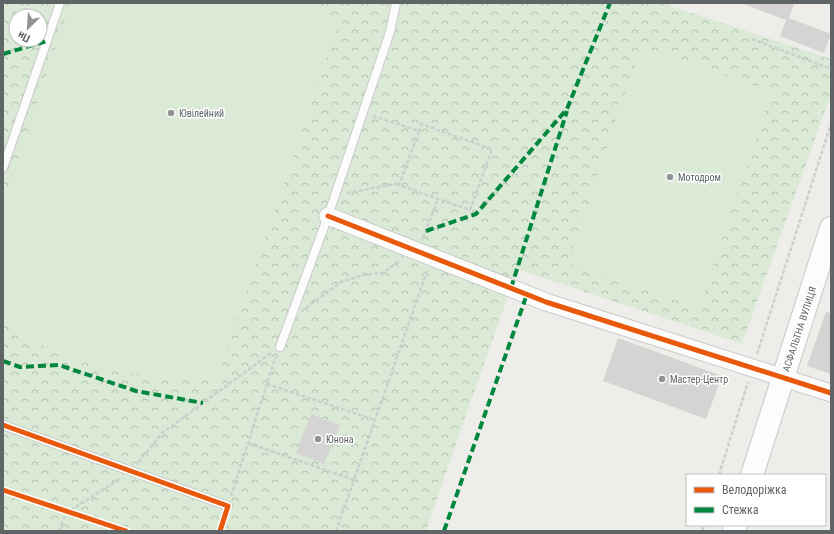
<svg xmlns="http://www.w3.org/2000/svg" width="834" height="534" viewBox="0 0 834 534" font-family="'Roboto Condensed',sans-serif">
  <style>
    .park { fill: url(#park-crowns); fill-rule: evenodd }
    .pitch { fill: #daead6 }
    .building { fill: #d5d4d3 }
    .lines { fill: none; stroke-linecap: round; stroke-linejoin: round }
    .lane-casing { stroke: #c9cac9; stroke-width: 10 }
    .street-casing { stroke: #c9cac9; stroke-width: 19 }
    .secondary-casing { stroke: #c8cac9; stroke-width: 24 }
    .path { stroke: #cbcfcd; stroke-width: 2.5; stroke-dasharray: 4 2; stroke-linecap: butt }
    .lane { stroke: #fcfcfc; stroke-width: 8 }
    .street { stroke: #fcfcfc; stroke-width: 17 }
    .secondary { stroke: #fcfcfc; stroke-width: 22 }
    .quiet { stroke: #00873e; stroke-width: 4; stroke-dasharray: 8 4; stroke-linecap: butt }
    .cycleway-casing { stroke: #fff; stroke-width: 8 }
    .cycleway { stroke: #e8590c; stroke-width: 5 }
    .poi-dot { fill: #919495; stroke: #fff; stroke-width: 1.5 }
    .labels { text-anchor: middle; stroke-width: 3; stroke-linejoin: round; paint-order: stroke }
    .poi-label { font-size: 10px; fill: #5f6467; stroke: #fff; text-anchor: start }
    .street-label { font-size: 10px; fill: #5f6467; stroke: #fff }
  </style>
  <defs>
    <pattern id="park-crowns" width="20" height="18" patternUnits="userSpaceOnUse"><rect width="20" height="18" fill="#daead6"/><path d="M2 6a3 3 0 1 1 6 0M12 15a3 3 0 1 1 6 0" fill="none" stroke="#b4c1b1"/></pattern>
  </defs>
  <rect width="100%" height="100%" fill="#eeedea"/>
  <!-- park -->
  <path class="park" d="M 3,3 L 662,3 L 831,59 L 831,94 L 742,344 L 517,269 L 426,531 L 3,531 ZM 16,16 L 40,16 L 40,40 L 16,40 Z"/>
  <!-- pitch -->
  <path class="pitch" d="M 71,3 L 319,3 L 338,27 L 217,377 C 189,377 160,377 132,373 C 88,368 38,347 3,321 L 3,204 Z
    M 641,47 L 772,91 L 699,308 L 568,263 Z"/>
  <!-- building -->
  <path class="building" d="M 741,3 L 794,4 L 789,18 L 831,34 L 824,53 L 780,36 L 786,20 Z
    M 826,312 L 831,313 L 831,374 L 807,366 Z
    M 618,338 L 722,376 L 706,419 L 603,381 Z
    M 311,414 L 340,425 L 324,464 L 296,453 Z"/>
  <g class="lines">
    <defs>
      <path id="lane" d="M 3,168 L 60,3
        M 280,347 L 328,216 L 390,32 L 396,3
        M 3,425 L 228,506"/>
      <path id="street" d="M 328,216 L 546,302 L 831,393"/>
      <path id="secondary" d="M 752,475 L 831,228
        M 734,531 L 736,525"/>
    </defs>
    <!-- lane casing -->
    <use href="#lane" class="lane-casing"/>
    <!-- street casing -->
    <use href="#street" class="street-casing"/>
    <!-- secondary casing -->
    <use href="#secondary" class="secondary-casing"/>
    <!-- path -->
    <path class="path" d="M 752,39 L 831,69
      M 373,116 L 419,131 L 421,124 L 492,149 L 470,210 L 399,185 L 419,131
      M 347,193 L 400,183
      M 423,238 L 438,199
      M 306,308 L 341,282 L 363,275 L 383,273 L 399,261
      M 757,354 L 831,124
      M 267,384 L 375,420
      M 248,443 L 354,480 L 427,271
      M 139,462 L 162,433 L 271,353
      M 719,475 L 748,382
      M 3,491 L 66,513 L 120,479
      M 231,496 L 276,356
      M 59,531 L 66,513 L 123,531
      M 220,531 L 225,516
      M 336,531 L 354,480
      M 702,531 L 704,525"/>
    <!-- lane -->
    <use href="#lane" class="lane"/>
    <!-- street -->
    <use href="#street" class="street"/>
    <!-- secondary -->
    <use href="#secondary" class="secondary"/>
    <!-- quiet -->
    <path class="quiet" d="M 3,54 L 47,41
      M 426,231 L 476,214 L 567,109 L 610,3
      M 511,288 L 567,111
      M 3,361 L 20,367 L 59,365 L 136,391 L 203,403
      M 444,531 L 527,294"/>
    <defs>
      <path id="cycleway" d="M 328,216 L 546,302 L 831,393
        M 3,425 L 228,506 L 220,531
        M 3,490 L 126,531"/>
    </defs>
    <!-- cycleway casing -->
    <use href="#cycleway" class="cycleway-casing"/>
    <!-- cycleway -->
    <use href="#cycleway" class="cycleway"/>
  </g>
  <!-- markers -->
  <g class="poi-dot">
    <circle cx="171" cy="113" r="4"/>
    <circle cx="670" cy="177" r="4"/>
    <circle cx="662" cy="379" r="4"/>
    <circle cx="318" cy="439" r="4"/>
  </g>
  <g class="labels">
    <!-- poi labels -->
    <g class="poi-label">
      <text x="179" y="117">Ювілейний</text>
      <text x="678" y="181">Мотодром</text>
      <text x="670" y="383">Мастер-Центр</text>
      <text x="326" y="443">Юнона</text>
    </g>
    <!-- street labels -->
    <g class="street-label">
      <text transform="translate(799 329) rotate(-72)" y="4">АСФАЛЬТНА ВУЛИЦЯ</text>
    </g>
  </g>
  <!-- border -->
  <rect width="834" height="534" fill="none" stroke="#5f6467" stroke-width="8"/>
  <!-- legend -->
  <rect x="686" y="474" width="140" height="52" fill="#ffffff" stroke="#bfc1c2"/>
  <rect x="694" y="487" width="20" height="6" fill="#e8590c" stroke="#bfc1c2"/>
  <text x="722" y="494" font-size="12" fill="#5f6467">Велодоріжка</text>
  <rect x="694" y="507" width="20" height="6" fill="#00873e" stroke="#bfc1c2"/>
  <text x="722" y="514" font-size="12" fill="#5f6467">Стежка</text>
  <!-- north arrow -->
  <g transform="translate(28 28) rotate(205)"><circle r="19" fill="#ffffff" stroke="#bfc1c2"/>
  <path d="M0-3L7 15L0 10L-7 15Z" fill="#919495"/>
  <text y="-6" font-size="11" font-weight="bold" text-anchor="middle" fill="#5f6467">Пн</text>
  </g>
</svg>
